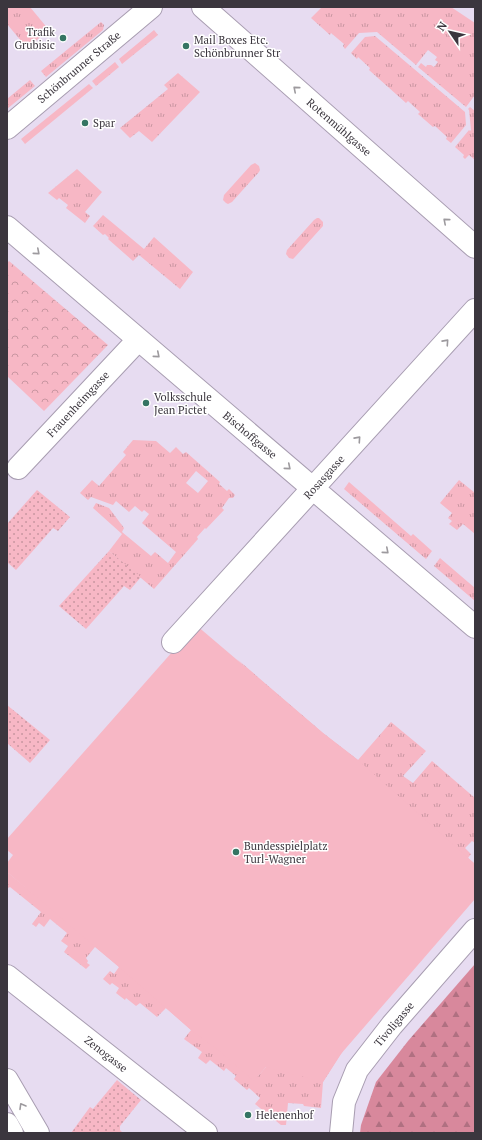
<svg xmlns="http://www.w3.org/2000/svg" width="482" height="1140" viewBox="0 0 482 1140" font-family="'PT Serif',serif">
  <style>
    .grass { fill: url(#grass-tufts); fill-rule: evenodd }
    .forest { fill: url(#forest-firs) }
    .park { fill: url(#park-crowns) }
    .garden { fill: url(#garden-dots) }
    .pitch { fill: #f7b7c5 }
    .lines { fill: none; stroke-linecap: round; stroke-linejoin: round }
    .minor-casing { stroke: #a89db1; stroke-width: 24 }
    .major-casing { stroke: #a89db1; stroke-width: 24 }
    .minor { stroke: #fff; stroke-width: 22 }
    .major { stroke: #fff; stroke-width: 22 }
    .oneway { stroke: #9d9a9e }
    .poi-dot { fill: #357563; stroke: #fff; stroke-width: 1.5 }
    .labels { text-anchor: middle; stroke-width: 3; stroke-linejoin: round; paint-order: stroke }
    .poi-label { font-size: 11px; fill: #3b363e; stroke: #fff; text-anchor: start }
    .street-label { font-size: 11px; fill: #3b363e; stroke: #fff }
  </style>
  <defs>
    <pattern id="grass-tufts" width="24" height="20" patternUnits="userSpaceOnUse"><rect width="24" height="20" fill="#f7b7c5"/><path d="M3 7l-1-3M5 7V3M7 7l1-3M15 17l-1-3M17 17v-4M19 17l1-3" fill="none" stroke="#c996a1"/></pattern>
    <pattern id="forest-firs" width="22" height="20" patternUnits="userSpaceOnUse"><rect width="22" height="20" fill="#d8889c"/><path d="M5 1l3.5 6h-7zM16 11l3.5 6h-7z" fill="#b07081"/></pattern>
    <pattern id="park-crowns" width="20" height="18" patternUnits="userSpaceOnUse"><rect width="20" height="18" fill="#f7b7c5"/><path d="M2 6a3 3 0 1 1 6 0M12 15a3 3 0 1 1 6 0" fill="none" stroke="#c996a1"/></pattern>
    <pattern id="garden-dots" width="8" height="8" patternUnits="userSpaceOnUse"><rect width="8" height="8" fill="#f7b7c5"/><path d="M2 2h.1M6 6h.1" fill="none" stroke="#c996a1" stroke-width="1.8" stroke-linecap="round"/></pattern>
  </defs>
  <rect width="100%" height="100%" fill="#e7dcf1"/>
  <!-- grass -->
  <path class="grass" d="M 7,7 L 30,7 L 49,30 L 27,48 L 7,24 Z
    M 322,7 L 451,7 L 475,23 L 475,95 L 466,107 L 418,67 L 421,63 L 426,67 L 427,65 L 431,65 L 434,67 L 438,62 L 435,60 L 437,57 L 428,50 L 416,65 L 377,32 L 359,33 L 345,49 L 343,46 L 344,44 L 331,33 L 330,35 L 311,18 Z
    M 101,22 L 104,25 L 103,30 L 46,77 L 41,71 Z
    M 154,30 L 158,35 L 122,64 L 119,59 Z
    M 375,36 L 465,112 L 466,125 L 451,143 L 446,139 L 447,137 L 435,126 L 433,127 L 418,114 L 420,112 L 408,101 L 406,103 L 369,70 L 370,68 L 358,57 L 357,59 L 351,53 L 365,37 Z
    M 115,62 L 119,67 L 96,86 L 92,81 Z
    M 178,73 L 200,92 L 152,142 L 139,131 L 130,138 L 120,128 L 168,89 L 164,85 Z
    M 30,80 L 35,86 L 7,109 L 7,99 Z
    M 89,84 L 93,88 L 25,144 L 21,139 Z
    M 470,107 L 475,111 L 475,160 L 469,155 L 465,159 L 463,157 L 464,155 L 455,147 L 469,130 L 470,131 L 471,130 L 469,110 L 468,109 Z
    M 255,163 L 259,166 L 260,170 L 259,172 L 232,202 L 228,204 L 226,203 L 223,200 L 224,195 L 251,165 Z
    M 77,169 L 102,192 L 85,212 L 90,216 L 85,223 L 66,208 L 68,205 L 59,198 L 57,200 L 48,193 Z
    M 103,215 L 144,249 L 154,237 L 193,272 L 180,289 L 139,255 L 133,261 L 108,239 L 109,238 L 105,234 L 103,235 L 93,226 Z
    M 317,218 L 319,218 L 323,222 L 323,226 L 295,257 L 293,259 L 289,258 L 286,254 L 287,250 L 314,220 Z
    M 133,440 L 156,441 L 170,453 L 176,447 L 183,454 L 186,452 L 220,482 L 219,484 L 227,491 L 229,489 L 235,495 L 233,498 L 229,498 L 222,508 L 224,510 L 206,529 L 205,528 L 197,537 L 198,539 L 154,589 L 109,551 L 122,534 L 93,508 L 96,503 L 109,508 L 124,528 L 122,532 L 151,556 L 155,552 L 168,563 L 176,552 L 142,523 L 149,514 L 144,510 L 142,512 L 135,506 L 129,512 L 116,501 L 113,505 L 91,497 L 88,500 L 80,493 L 92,480 L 99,486 L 126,455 L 123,452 ZM 196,471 L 208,481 L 198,493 L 186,483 Z
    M 459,480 L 475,493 L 475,534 L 463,524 L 457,530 L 449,524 L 452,521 L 448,518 L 452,513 L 440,503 Z
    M 349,482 L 411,536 L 413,534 L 432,551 L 426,559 L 344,489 Z
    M 440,558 L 475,588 L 475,601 L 434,566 Z
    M 237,659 L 323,733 L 358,760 L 391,722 L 426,751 L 403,776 L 413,783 L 432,761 L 475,798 L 475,843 L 472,841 L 465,848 L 471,854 L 468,858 L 475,864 L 475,899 Z
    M 7,872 L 258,1076 L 266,1067 L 343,1051 L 323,1082 L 321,1108 L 304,1106 L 303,1104 L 288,1103 L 286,1125 L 281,1125 L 255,1104 L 260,1098 L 249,1088 L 247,1090 L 234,1079 L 236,1076 L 226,1068 L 224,1071 L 210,1060 L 206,1064 L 198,1058 L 202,1052 L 184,1039 L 191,1030 L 166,1008 L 157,1017 L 140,1003 L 136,1006 L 126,998 L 125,1000 L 116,993 L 119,988 L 112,983 L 110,985 L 103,979 L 110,971 L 114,974 L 119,967 L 95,947 L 86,958 L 88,961 L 87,963 L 90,965 L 86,969 L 64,952 L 68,946 L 61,941 L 67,933 L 50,919 L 44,927 L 39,923 L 36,927 L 32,924 L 41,912 L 10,887 L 8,888 L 7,887 Z"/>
  <!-- forest -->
  <path class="forest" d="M 475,964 L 475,1133 L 360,1133 L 361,1125 L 376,1082 L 408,1041 Z"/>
  <!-- park -->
  <path class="park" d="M 9,261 L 108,345 L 44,411 L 7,376 L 7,263 Z"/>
  <!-- garden -->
  <path class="garden" d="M 37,490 L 70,517 L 58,531 L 53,528 L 16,570 L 7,562 L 7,524 Z
    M 109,551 L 141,577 L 130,590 L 124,586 L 86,629 L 59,606 Z
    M 7,705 L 50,740 L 30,763 L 7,743 Z
    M 117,1080 L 141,1100 L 120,1126 L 120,1130 L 123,1133 L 71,1133 L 90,1107 L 93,1109 Z"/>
  <!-- pitch -->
  <path class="pitch" d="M 196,625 L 323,733 L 358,760 L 475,864 L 475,899 L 340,1055 L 323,1082 L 266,1067 L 254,1081 L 218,1050 L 191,1030 L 119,967 L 7,872 L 7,863 L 13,855 L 7,850 L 7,839 Z"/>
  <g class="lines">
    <defs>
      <path id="minor" d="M 203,7 L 475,247
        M 7,128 L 151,7
        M 7,227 L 475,627
        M 18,468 L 138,340
        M 173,642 L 475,310
        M 7,976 L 206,1133
        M 341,1133 L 344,1102 L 357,1070 L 392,1025 L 475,930"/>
      <path id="major" d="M 7,1080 L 38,1133
        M 7,1124 L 12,1133"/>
    </defs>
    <!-- minor casing -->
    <use href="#minor" class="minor-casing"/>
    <!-- major casing -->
    <use href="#major" class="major-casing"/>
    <!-- minor -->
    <use href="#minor" class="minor"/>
    <!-- major -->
    <use href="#major" class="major"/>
  </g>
  <!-- one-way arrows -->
  <defs><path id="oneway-chevron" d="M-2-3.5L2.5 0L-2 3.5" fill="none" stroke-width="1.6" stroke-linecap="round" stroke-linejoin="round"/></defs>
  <g class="oneway">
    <use href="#oneway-chevron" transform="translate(296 89) rotate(-139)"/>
    <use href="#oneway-chevron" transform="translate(446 221) rotate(-139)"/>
    <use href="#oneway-chevron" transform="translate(37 252) rotate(41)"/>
    <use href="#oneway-chevron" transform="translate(446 342) rotate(-48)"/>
    <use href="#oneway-chevron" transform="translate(157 355) rotate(40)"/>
    <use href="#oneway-chevron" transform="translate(358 439) rotate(-48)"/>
    <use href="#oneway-chevron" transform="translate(288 467) rotate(40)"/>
    <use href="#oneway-chevron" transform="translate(386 551) rotate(41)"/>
    <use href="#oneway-chevron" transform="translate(22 1106) rotate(-120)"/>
  </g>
  <!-- markers -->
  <g class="poi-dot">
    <circle cx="63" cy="38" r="4"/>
    <circle cx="186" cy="46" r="4"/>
    <circle cx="85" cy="123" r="4"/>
    <circle cx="146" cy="403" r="4"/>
    <circle cx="236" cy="852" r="4"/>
    <circle cx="248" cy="1115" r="4"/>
  </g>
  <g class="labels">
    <!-- poi labels -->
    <g class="poi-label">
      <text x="55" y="36" text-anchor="end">Trafik<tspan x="55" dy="13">Grubisic</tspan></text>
      <text x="194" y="44">Mail Boxes Etc.<tspan x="194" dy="13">Schönbrunner Str</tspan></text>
      <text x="93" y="127">Spar</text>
      <text x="154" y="401">Volksschule<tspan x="154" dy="13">Jean Pictet</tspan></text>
      <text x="244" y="850">Bundesspielplatz<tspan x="244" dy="13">Turl-Wagner</tspan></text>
      <text x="256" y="1119">Helenenhof</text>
    </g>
    <!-- street labels -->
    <g class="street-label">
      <text transform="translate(79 67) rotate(-40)" y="4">Schönbrunner Straße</text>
      <text transform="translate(339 127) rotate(41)" y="4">Rotenmühlgasse</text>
      <text transform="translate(78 404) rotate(-47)" y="4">Frauenheimgasse</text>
      <text transform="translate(250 435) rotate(40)" y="4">Bischoffgasse</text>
      <text transform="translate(324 477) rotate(-48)" y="4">Rosasgasse</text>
      <text transform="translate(394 1024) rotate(-50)" y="4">Tivoligasse</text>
      <text transform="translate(106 1054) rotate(38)" y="4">Zenogasse</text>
    </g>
  </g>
  <!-- border -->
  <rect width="482" height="1140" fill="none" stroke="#3b363e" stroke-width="16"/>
  <!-- north arrow -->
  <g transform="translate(450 32) rotate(304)" stroke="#ffffff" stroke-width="3" paint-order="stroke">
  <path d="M0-3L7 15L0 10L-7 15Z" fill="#3b363e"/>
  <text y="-6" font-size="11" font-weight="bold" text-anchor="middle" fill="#3b363e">N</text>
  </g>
</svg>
